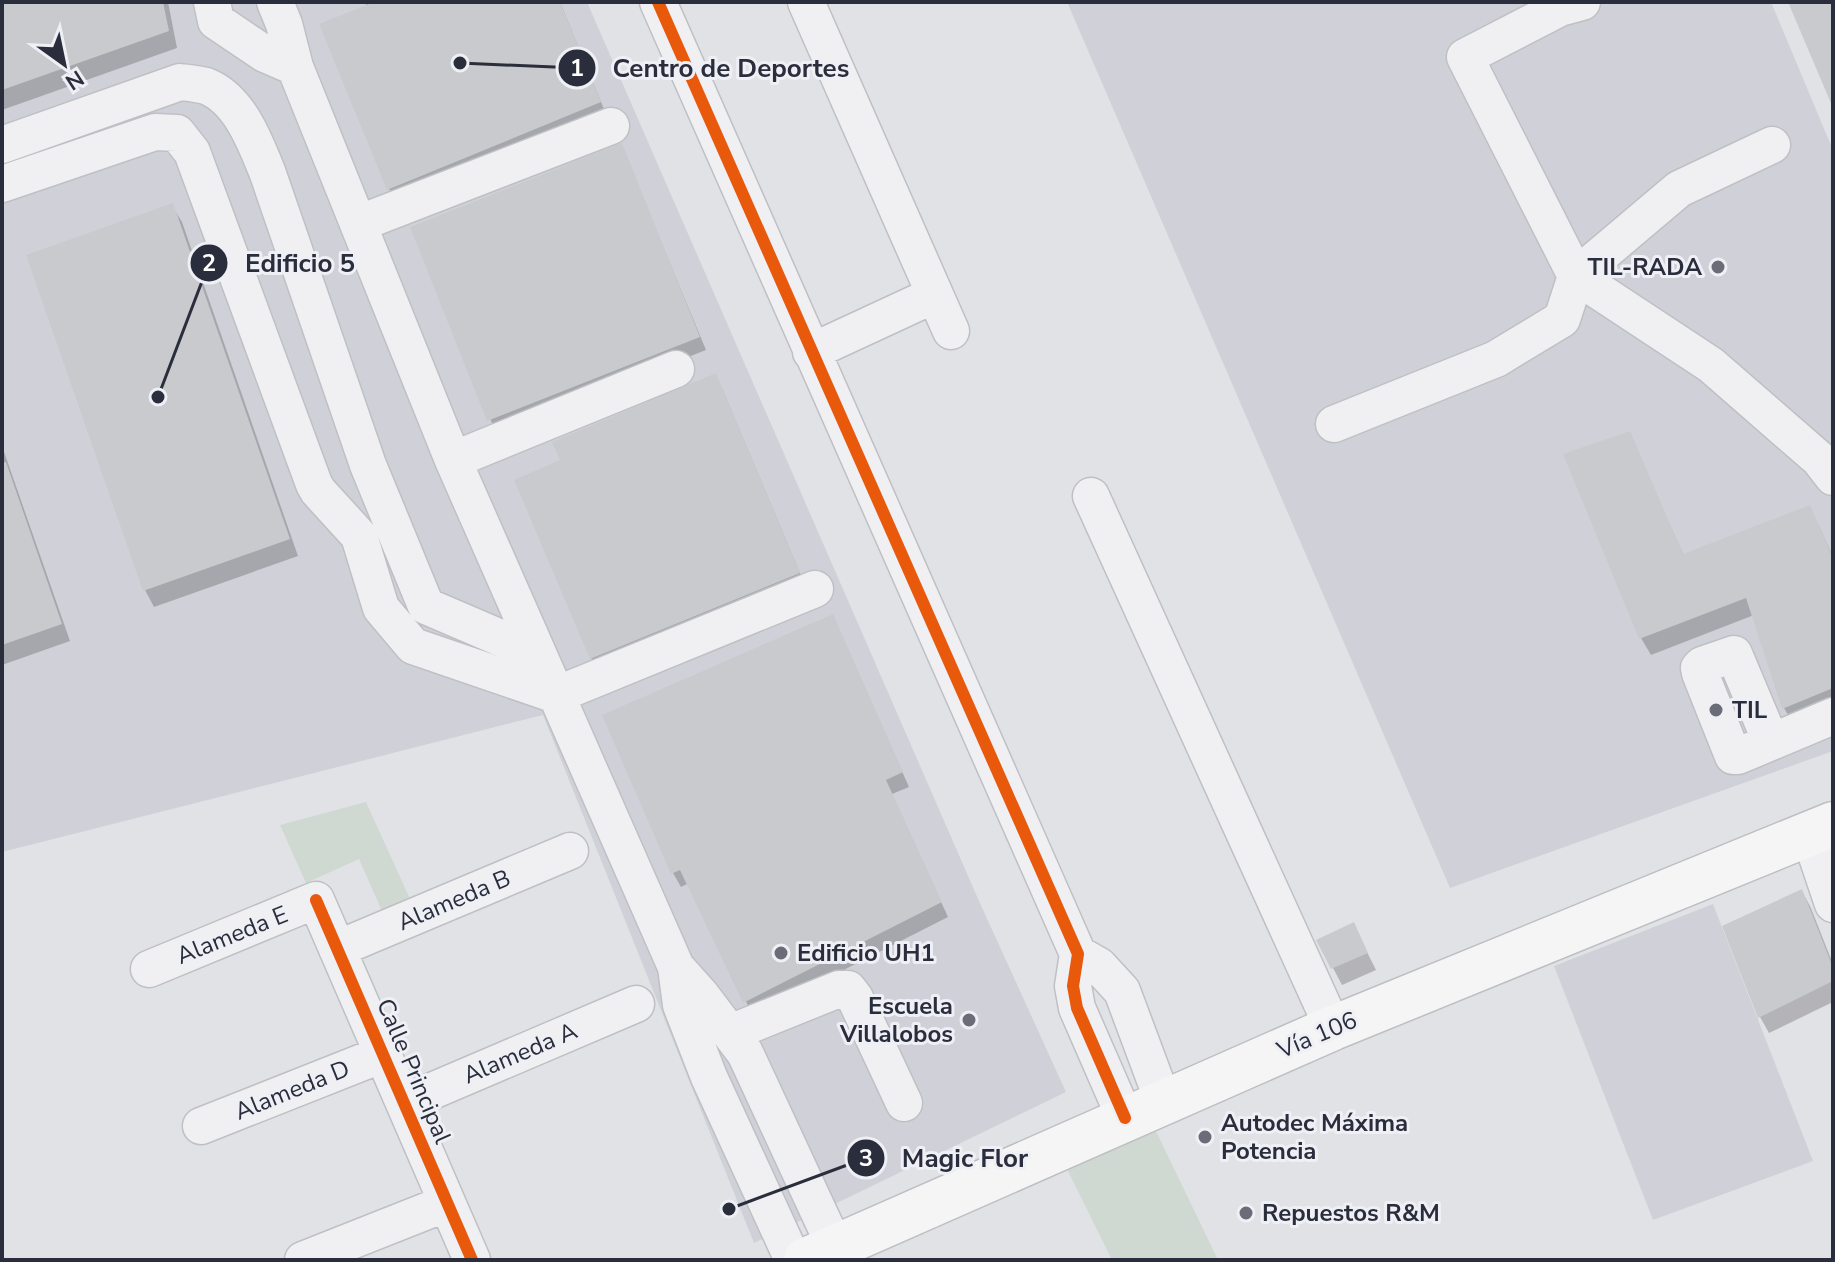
<svg xmlns="http://www.w3.org/2000/svg" width="1835" height="1262" viewBox="0 0 1835 1262" font-family="'Nunito Sans',sans-serif">
  <style>
    .built { fill: #d0d1d8 }
    .green { fill: #d0d8d2 }
    .shadow { fill: #0003 }
    .building { fill: #c9cace }
    .lines { fill: none; stroke-linecap: round; stroke-linejoin: round }
    .minor-casing { stroke: #bfc0c4; stroke-width: 39 }
    .major-casing { stroke: #bebfc3; stroke-width: 47 }
    .minor { stroke: #f0f0f3; stroke-width: 36 }
    .major { stroke: #f5f5f6; stroke-width: 44 }
    .cycleway-casing { stroke: #eff0f5; stroke-width: 17 }
    .cycleway { stroke: #e8590c; stroke-width: 12 }
    .poi-dot { fill: #6a6c78; stroke: #eff0f5; stroke-width: 3 }
    .labels { text-anchor: middle; stroke-width: 6; stroke-linejoin: round; paint-order: stroke }
    .poi-label { font-size: 24px; font-weight: bold; fill: #2a2d3c; stroke: #eff0f5; text-anchor: start }
    .street-label { font-size: 24px; fill: #2a2d3c; stroke: #eff0f5 }
    .leader { fill: none; stroke: #2a2d3c; stroke-width: 3 }
    .callout-dot { fill: #2a2d3c; stroke: #eff0f5; stroke-width: 3 }
    .mark-label { font-size: 24px; text-anchor: middle; font-weight: bold; fill: #fff }
    .callout-label { font-size: 26px; text-anchor: middle; font-weight: bold; fill: #2a2d3c; stroke: #eff0f5; stroke-width: 6; stroke-linejoin: round; paint-order: stroke }
  </style>
  <rect width="100%" height="100%" fill="#e1e2e6"/>
  <!-- built -->
  <path class="built" d="M 2,2 L 587,2 L 979,901 L 1066,1092 L 754,1243 L 543,715 L 2,852 Z
    M 1067,2 L 1771,2 L 1833,150 L 1833,751 L 1450,888 Z
    M 1713,904 L 1813,1161 L 1653,1220 L 1554,966 Z"/>
  <!-- green -->
  <path class="green" d="M 366,802 L 410,899 L 382,911 L 359,859 L 306,883 L 280,825 Z
    M 1153,1125 L 1218,1260 L 1112,1260 L 1066,1167 Z"/>
  <!-- shadow -->
  <path class="shadow" d="M 2,2 L 168,2 L 177,48 L 2,110 Z
    M 366,2 L 560,2 L 606,114 L 396,201 L 389,189 Z
    M 621,145 L 706,350 L 496,433 L 413,228 Z
    M 172,206 L 182,222 L 298,556 L 154,607 L 145,590 Z
    M 722,388 L 805,585 L 599,670 L 591,658 Z
    M 1629,434 L 1684,556 L 1818,524 L 1833,557 L 1833,709 L 1794,725 L 1784,708 L 1754,615 L 1651,655 L 1641,638 L 1566,455 Z
    M 2,446 L 70,641 L 2,665 Z
    M 833,616 L 909,787 L 892,794 L 948,917 L 753,1016 L 689,883 L 681,887 L 673,873 Z
    M 1802,891 L 1811,908 L 1833,964 L 1833,1002 L 1769,1033 L 1760,1017 Z
    M 1353,924 L 1376,970 L 1342,985 L 1333,968 Z"/>
  <!-- building -->
  <path class="building" d="M 2,2 L 163,2 L 169,31 L 2,90 Z
    M 374,2 L 560,2 L 601,102 L 387,190 L 319,24 Z
    M 1788,2 L 1833,2 L 1833,108 Z
    M 622,143 L 700,337 L 487,421 L 410,227 Z
    M 173,203 L 290,539 L 143,591 L 26,255 Z
    M 716,373 L 800,573 L 590,659 L 514,480 L 560,460 L 552,442 Z
    M 1630,431 L 1683,554 L 1810,505 L 1833,558 L 1833,688 L 1782,709 L 1746,598 L 1639,639 L 1563,454 Z
    M 6,462 L 62,624 L 2,645 L 2,463 Z
    M 833,614 L 903,772 L 886,780 L 942,902 L 743,1003 L 680,870 L 671,874 L 602,715 Z
    M 1802,889 L 1833,968 L 1833,981 L 1758,1018 L 1722,926 Z
    M 1354,922 L 1368,953 L 1331,969 L 1316,940 Z"/>
  <g class="lines">
    <defs>
      <path id="minor" d="M 212,2 L 216,21 L 265,54 L 295,67
        M 275,2 L 284,24 L 295,67 L 453,460 L 676,967 L 681,1005 L 709,1077 L 793,1260
        M 658,2 L 1078,954 L 1073,986 L 1077,1008 L 1125,1118
        M 806,2 L 951,331
        M 1582,2 L 1560,8 L 1465,57 L 1576,276 L 1711,365 L 1819,459 L 1833,477
        M 2,145 L 180,82 C 188,83 198,84 206,86 C 240,99 256,144 268,174 L 368,465 L 426,606 L 538,654
        M 2,184 L 155,132 L 177,133 L 192,152 L 314,484 L 318,491 L 359,536 L 381,608 L 413,646 L 556,695 L 815,589
        M 360,223 L 611,126
        M 811,352 L 934,295
        M 1334,424 L 1496,359 L 1562,319 L 1576,276 L 1679,189 L 1772,145
        M 453,460 L 676,369
        M 1091,496 L 1333,1028
        M 1771,742 L 1734,654 L 1702,665 L 1699,668 L 1700,673 L 1733,756 L 1738,756 L 1833,716
        M 1809,833 L 1833,904
        M 337,949 L 570,851
        M 1078,954 L 1099,966 L 1122,991 L 1163,1101
        M 676,967 L 701,995 L 745,1053 L 835,1247
        M 149,969 L 316,900 L 472,1260
        M 730,1033 L 839,989 L 848,989 L 855,998 L 904,1103
        M 404,1103 L 636,1004
        M 201,1126 L 383,1054
        M 303,1260 L 447,1203"/>
      <path id="major" d="M 806,1260 L 1333,1028 L 1833,824"/>
    </defs>
    <!-- minor casing -->
    <use href="#minor" class="minor-casing"/>
    <!-- major casing -->
    <use href="#major" class="major-casing"/>
    <!-- minor -->
    <use href="#minor" class="minor"/>
    <!-- major -->
    <use href="#major" class="major"/>
    <defs>
      <path id="cycleway" d="M 658,2 L 1078,954 L 1073,986 L 1077,1008 L 1125,1118
        M 316,900 L 472,1260"/>
    </defs>
    <!-- cycleway casing -->
    <use href="#cycleway" class="cycleway-casing"/>
    <!-- cycleway -->
    <use href="#cycleway" class="cycleway"/>
  </g>
  <!-- markers -->
  <g class="poi-dot">
    <circle cx="1718" cy="267" r="8"/>
    <circle cx="1716" cy="710" r="8"/>
    <circle cx="781" cy="953" r="8"/>
    <circle cx="969" cy="1020" r="8"/>
    <circle cx="1205" cy="1137" r="8"/>
    <circle cx="1246" cy="1213" r="8"/>
  </g>
  <g class="labels">
    <!-- poi labels -->
    <g class="poi-label">
      <text x="1702" y="275" text-anchor="end">TIL-RADA</text>
      <text x="1732" y="718">TIL</text>
      <text x="797" y="961">Edificio UH1</text>
      <text x="953" y="1014" text-anchor="end">Escuela<tspan x="953" dy="28">Villalobos</tspan></text>
      <text x="1221" y="1131">Autodec Máxima<tspan x="1221" dy="28">Potencia</tspan></text>
      <text x="1262" y="1221">Repuestos R&amp;M</text>
    </g>
    <!-- street labels -->
    <g class="street-label">
      <text transform="translate(454 900) rotate(-23)" y="8">Alameda B</text>
      <text transform="translate(232 935) rotate(-22)" y="8">Alameda E</text>
      <text transform="translate(1317 1035) rotate(-23)" y="8">Vía 106</text>
      <text transform="translate(520 1053) rotate(-23)" y="8">Alameda A</text>
      <text transform="translate(414 1071) rotate(67)" y="8">Calle Principal</text>
      <text transform="translate(292 1090) rotate(-22)" y="8">Alameda D</text>
    </g>
  </g>
  <!-- callouts -->
  <path class="leader" d="M460 63L577 68M158 397L209 263M729 1209L866 1158"/>
  <g class="callout-dot">
    <circle cx="460" cy="63" r="8"/>
    <circle cx="158" cy="397" r="8"/>
    <circle cx="729" cy="1209" r="8"/>
    <circle cx="577" cy="68" r="20"/>
    <circle cx="209" cy="263" r="20"/>
    <circle cx="866" cy="1158" r="20"/>
  </g>
  <g class="mark-label">
    <text x="577" y="76">1</text>
    <text x="209" y="271">2</text>
    <text x="866" y="1166">3</text>
  </g>
  <g class="callout-label">
    <text x="731" y="77">Centro de Deportes</text>
    <text x="300" y="272">Edificio 5</text>
    <text x="965" y="1167">Magic Flor</text>
  </g>
  <!-- border -->
  <rect width="1835" height="1262" fill="none" stroke="#2a2d3c" stroke-width="8"/>
  <!-- north arrow -->
  <g transform="translate(64 64) rotate(147)" stroke="#eff0f5" stroke-width="6" paint-order="stroke">
  <path d="M0-6L14 30L0 20L-14 30Z" fill="#2a2d3c"/>
  <text y="-12" font-size="22" font-weight="bold" text-anchor="middle" fill="#2a2d3c">N</text>
  </g>
</svg>
